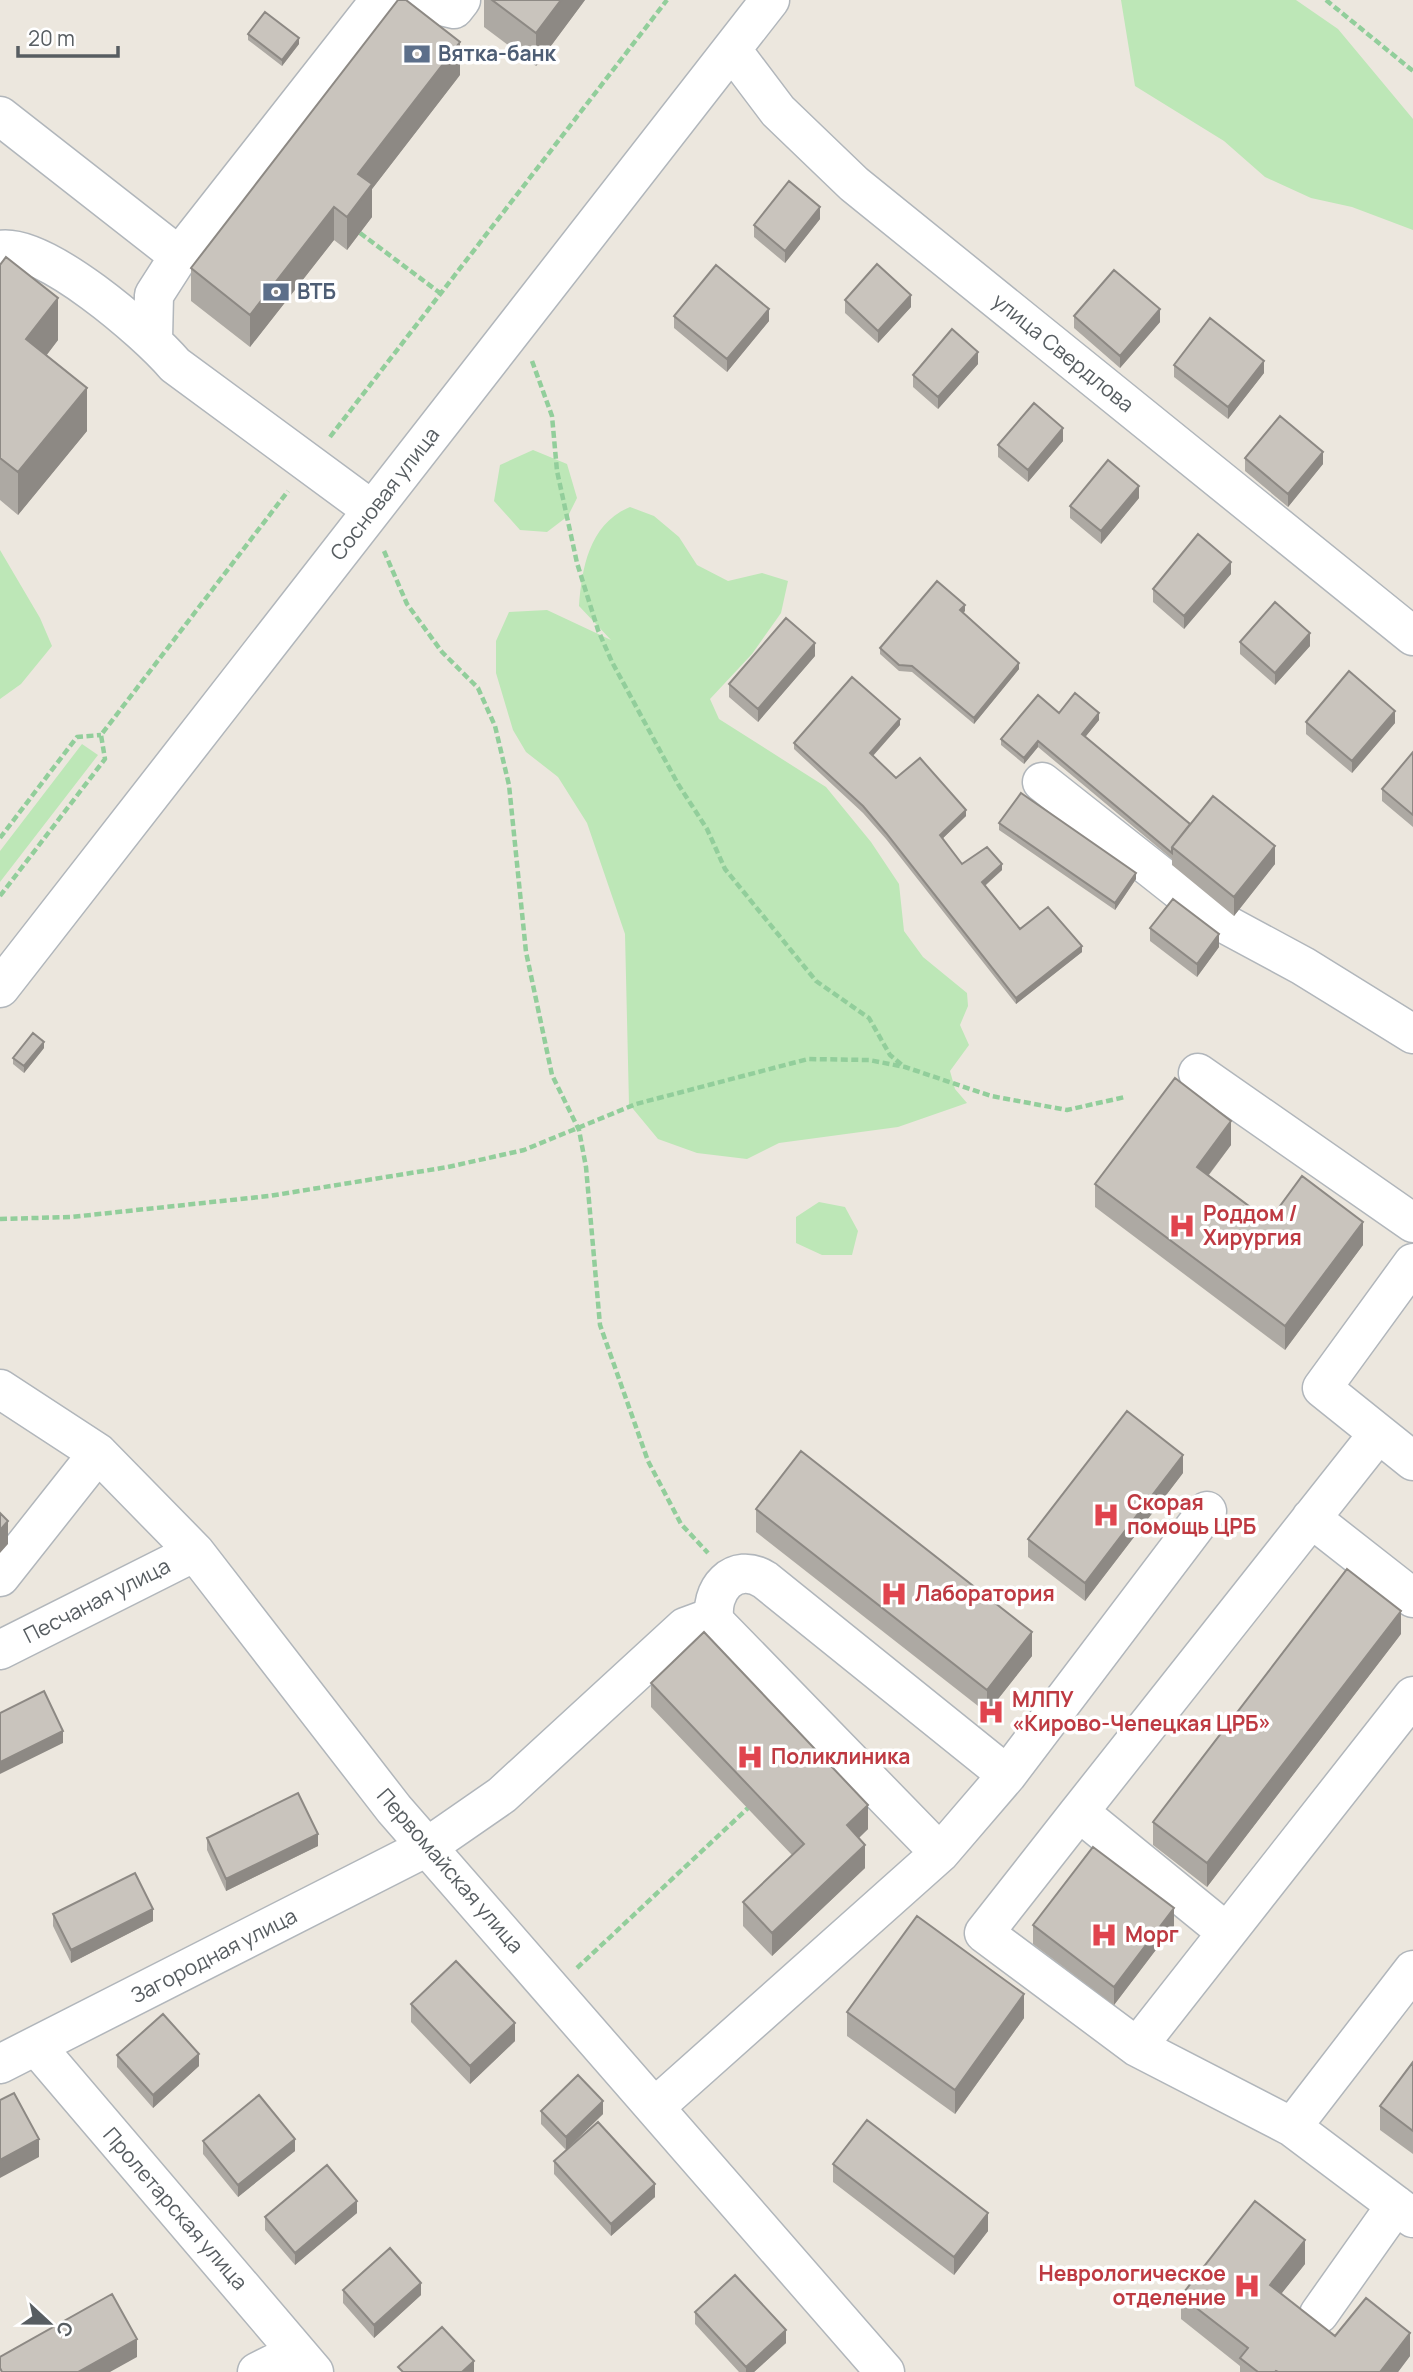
<svg xmlns="http://www.w3.org/2000/svg" width="1413" height="2372" viewBox="0 0 1413 2372" font-family="Manrope,sans-serif">
  <style>
    .green { fill: #bde7b7 }
    .lines { fill: none; stroke-linecap: round; stroke-linejoin: round }
    .minor-casing { stroke: #b1b6bb; stroke-width: 41 }
    .path { stroke: #92ce9b; stroke-width: 4.5; stroke-dasharray: 7 3.5; stroke-linecap: butt }
    .minor { stroke: #fff; stroke-width: 38 }
    .wall { fill: #ada9a3 }
    .shaded-wall { fill: #8d8984 }
    .building { fill: #c9c4bd; stroke: #8d8984; stroke-width: 2 }
    .labels { text-anchor: middle; stroke-width: 7; stroke-linejoin: round; paint-order: stroke }
    .service-label { font-size: 21px; font-weight: bold; fill: #4e5e75; stroke: #fff; text-anchor: start }
    .street-label { font-size: 21px; fill: #575d61; stroke: #fff }
    .health-label { font-size: 21px; font-weight: bold; fill: #be3a42; stroke: #fff; text-anchor: start }
  </style>
  <rect width="100%" height="100%" fill="#ece7de"/>
  <!-- green -->
  <path class="green" d="M 1121,0 L 1296,0 L 1338,29 L 1413,119 L 1413,230 L 1352,207 L 1311,198 L 1265,177 L 1224,141 L 1135,86 Z
    M 533,450 L 567,464 L 577,498 L 568,516 L 547,532 L 520,530 L 494,501 L 500,465 Z
    M 630,507 L 654,516 L 679,537 L 697,565 L 728,581 L 762,573 L 788,581 L 781,613 L 752,654 L 710,699 L 719,719 L 826,787 L 871,842 L 899,884 L 904,931 L 923,957 L 967,993 L 968,1006 L 960,1025 L 969,1045 L 950,1071 L 955,1089 L 967,1103 L 898,1127 L 779,1143 L 747,1159 L 697,1153 L 658,1139 L 629,1104 L 625,934 L 587,823 L 558,777 L 526,752 L 513,730 L 496,673 L 496,641 L 509,612 L 547,610 L 611,640 L 579,606 C 582,568 589,524 630,507 Z
    M 0,550 L 40,618 L 52,646 L 21,684 L 0,699 Z
    M 82,744 L 98,755 L 0,882 L 0,851 Z
    M 819,1202 L 845,1207 L 858,1231 L 852,1255 L 822,1255 L 796,1243 L 796,1217 Z"/>
  <g class="lines">
    <defs>
      <path id="minor" d="M 415,0 L 454,9 L 461,0
        M 732,50 L 778,111 L 854,184 L 1413,636
        M 0,116 L 179,256
        M 0,250 C 43,242 147,332 175,365 L 372,510
        M 153,339 L 154,295 L 179,256 L 380,0
        M 1042,782 L 1214,918 L 1303,966 L 1413,1034
        M 0,988 L 770,0
        M 1198,1073 L 1413,1223
        M 1413,1263 L 1322,1388 L 1413,1461
        M 0,1389 L 98,1453 L 195,1552 L 394,1809 L 885,2372
        M 1311,1518 L 1413,1598
        M 0,1577 L 98,1453
        M 715,1622 L 940,1853
        M 0,1650 L 195,1552
        M 1079,1812 L 1378,1434
        M 1225,1931 L 1079,1812 L 984,1933 L 1137,2047 L 1292,2127 L 1413,2218
        M 36,2046 L 314,2372
        M 1137,2047 L 1413,1696
        M 0,2064 L 427,1847 L 502,1795 L 685,1627 L 704,1620 L 715,1622 C 708,1591 734,1560 765,1580 L 1007,1775
        M 655,2107 L 940,1853 L 1007,1775 L 1207,1511
        M 1292,2127 L 1413,1970
        M 1319,2314 L 1396,2205
        M 257,2372 L 297,2352"/>
    </defs>
    <!-- minor casing -->
    <use href="#minor" class="minor-casing"/>
    <!-- path -->
    <path class="path" d="M 1326,0 L 1413,71
      M 360,233 L 440,293
      M 532,361 L 552,416 L 557,471 L 577,563 L 598,630 L 612,662 L 678,784 L 707,829 L 725,869 L 816,981 L 869,1018 L 890,1055 L 902,1065
      M 330,437 L 667,0
      M 384,551 L 407,604 L 442,652 L 478,688 L 495,726 L 509,785 L 526,952 L 552,1075 L 579,1130 L 586,1167 L 600,1325 L 648,1461 L 681,1524 L 708,1553
      M 0,838 L 77,737 L 101,735
      M 0,896 L 105,759 L 101,735 L 288,491
      M 0,1219 L 71,1217 L 269,1196 L 448,1167 L 524,1150 L 636,1104 L 808,1059 L 869,1060 L 905,1067 L 991,1096 L 1067,1110 L 1125,1097
      M 577,1968 L 748,1808"/>
    <!-- minor -->
    <use href="#minor" class="minor"/>
  </g>
  <!-- wall -->
  <path class="wall" d="M 484,0 L 585,0 L 536,66 L 484,27 Z
    M 248,34 L 299,44 L 282,66 L 248,40 Z
    M 460,75 L 372,189 L 372,217 L 347,250 L 334,240 L 250,347 L 191,301 L 191,268 Z
    M 820,219 L 785,263 L 754,237 L 754,225 Z
    M 0,265 L 58,340 L 46,356 L 87,431 L 18,515 L 0,500 Z
    M 845,300 L 911,307 L 878,343 L 845,313 Z
    M 674,316 L 769,321 L 727,372 L 674,328 Z
    M 1074,316 L 1160,322 L 1120,368 L 1074,328 Z
    M 978,364 L 938,409 L 913,387 L 913,375 Z
    M 1174,365 L 1264,373 L 1228,419 L 1174,377 Z
    M 1063,441 L 1028,482 L 998,457 L 998,445 Z
    M 1245,458 L 1323,464 L 1288,507 L 1245,471 Z
    M 1139,498 L 1101,544 L 1070,518 L 1070,506 Z
    M 1231,574 L 1184,629 L 1153,602 L 1153,589 Z
    M 965,611 L 963,613 L 1019,669 L 974,724 L 912,672 L 899,671 L 880,654 L 880,648 Z
    M 1240,642 L 1310,646 L 1275,685 L 1240,654 Z
    M 815,656 L 758,722 L 729,697 L 729,684 Z
    M 1059,713 L 1099,720 L 1085,737 L 1190,824 L 1275,864 L 1234,916 L 1172,865 L 1172,859 L 1038,747 L 1024,764 L 1001,745 L 1001,739 Z
    M 1306,722 L 1395,723 L 1352,773 L 1306,734 Z
    M 900,725 L 873,756 L 896,778 L 966,816 L 942,839 L 962,864 L 1002,870 L 985,886 L 1020,929 L 1082,952 L 1016,1004 L 886,839 L 863,813 L 794,749 L 794,743 Z
    M 1413,752 L 1413,827 L 1382,801 L 1382,789 Z
    M 999,823 L 1136,879 L 1115,910 L 999,830 Z
    M 1150,928 L 1219,947 L 1197,977 L 1150,941 Z
    M 44,1048 L 24,1073 L 13,1064 L 13,1058 Z
    M 1231,1145 L 1209,1175 L 1269,1221 L 1363,1245 L 1285,1350 L 1095,1207 L 1095,1184 Z
    M 1183,1473 L 1085,1601 L 1028,1557 L 1028,1539 Z
    M 756,1509 L 1032,1656 L 987,1713 L 756,1532 Z
    M 1401,1634 L 1207,1887 L 1153,1845 L 1153,1822 Z
    M 651,1683 L 868,1829 L 859,1838 L 865,1868 L 772,1956 L 743,1926 L 743,1902 L 792,1855 L 651,1707 Z
    M 207,1838 L 318,1846 L 226,1891 L 207,1850 Z
    M 53,1914 L 153,1921 L 71,1963 L 53,1926 Z
    M 1033,1925 L 1174,1926 L 1114,2005 L 1033,1944 Z
    M 411,2004 L 515,2041 L 470,2084 L 411,2022 Z
    M 847,2012 L 1024,2018 L 955,2114 L 847,2036 Z
    M 117,2055 L 199,2066 L 153,2108 L 117,2067 Z
    M 1413,2062 L 1413,2154 L 1380,2130 L 1380,2106 Z
    M 541,2111 L 603,2114 L 566,2150 L 541,2124 Z
    M 203,2141 L 295,2151 L 238,2197 L 203,2154 Z
    M 554,2161 L 655,2197 L 611,2236 L 554,2174 Z
    M 833,2164 L 988,2231 L 954,2275 L 833,2182 Z
    M 357,2213 L 295,2265 L 265,2230 L 265,2217 Z
    M 1305,2264 L 1281,2294 L 1335,2336 L 1410,2356 L 1398,2372 L 1240,2372 L 1240,2366 L 1181,2319 L 1181,2296 Z
    M 343,2290 L 421,2295 L 374,2338 L 343,2303 Z
    M 695,2312 L 786,2343 L 754,2372 L 739,2372 L 695,2324 Z"/>
  <!-- shaded-wall -->
  <path class="shaded-wall" d="M 561,0 L 585,0 L 536,66 L 536,33 Z
    M 299,38 L 299,44 L 282,66 L 282,60 Z
    M 460,42 L 460,75 L 372,189 L 372,217 L 347,250 L 347,217 L 358,174 Z
    M 334,207 L 334,240 L 250,347 L 250,315 Z
    M 820,207 L 820,219 L 785,263 L 785,251 Z
    M 911,295 L 911,307 L 878,343 L 878,331 Z
    M 58,298 L 58,340 L 26,382 L 26,339 Z
    M 769,309 L 769,321 L 727,372 L 727,359 Z
    M 1160,309 L 1160,322 L 1120,368 L 1120,356 Z
    M 978,352 L 978,364 L 938,409 L 938,397 Z
    M 1264,361 L 1264,373 L 1228,419 L 1228,407 Z
    M 87,388 L 87,431 L 18,515 L 18,472 Z
    M 1063,428 L 1063,441 L 1028,482 L 1028,470 Z
    M 1323,452 L 1323,464 L 1288,507 L 1288,494 Z
    M 1139,486 L 1139,498 L 1101,544 L 1101,531 Z
    M 1231,562 L 1231,574 L 1184,629 L 1184,616 Z
    M 965,605 L 965,611 L 960,617 L 960,610 Z
    M 1310,633 L 1310,646 L 1275,685 L 1275,673 Z
    M 815,643 L 815,656 L 758,722 L 758,709 Z
    M 1019,663 L 1019,669 L 974,724 L 974,718 Z
    M 1395,711 L 1395,723 L 1352,773 L 1352,761 Z
    M 1099,713 L 1099,720 L 1082,741 L 1082,734 Z
    M 900,719 L 900,725 L 870,759 L 870,753 Z
    M 1038,741 L 1038,747 L 1024,764 L 1024,758 Z
    M 966,810 L 966,816 L 940,841 L 940,835 Z
    M 1275,846 L 1275,864 L 1234,916 L 1234,897 Z
    M 1002,864 L 1002,870 L 982,888 L 982,882 Z
    M 1136,873 L 1136,879 L 1115,910 L 1115,903 Z
    M 1219,934 L 1219,947 L 1197,977 L 1197,964 Z
    M 1082,946 L 1082,952 L 1016,1004 L 1016,998 Z
    M 44,1042 L 44,1048 L 24,1073 L 24,1066 Z
    M 1231,1121 L 1231,1145 L 1197,1190 L 1197,1167 Z
    M 1363,1222 L 1363,1245 L 1285,1350 L 1285,1326 Z
    M 1183,1455 L 1183,1473 L 1085,1601 L 1085,1583 Z
    M 8,1521 L 8,1544 L 0,1553 L 0,1530 Z
    M 1401,1611 L 1401,1634 L 1207,1887 L 1207,1863 Z
    M 1032,1632 L 1032,1656 L 987,1713 L 987,1690 Z
    M 63,1731 L 63,1743 L 0,1774 L 0,1762 Z
    M 868,1805 L 868,1829 L 847,1849 L 847,1825 Z
    M 318,1834 L 318,1846 L 226,1891 L 226,1879 Z
    M 865,1845 L 865,1868 L 772,1956 L 772,1933 Z
    M 1174,1908 L 1174,1926 L 1114,2005 L 1114,1987 Z
    M 153,1909 L 153,1921 L 71,1963 L 71,1950 Z
    M 1024,1994 L 1024,2018 L 955,2114 L 955,2090 Z
    M 515,2023 L 515,2041 L 470,2084 L 470,2066 Z
    M 199,2054 L 199,2066 L 153,2108 L 153,2095 Z
    M 603,2101 L 603,2114 L 566,2150 L 566,2137 Z
    M 39,2139 L 39,2157 L 0,2178 L 0,2160 Z
    M 295,2139 L 295,2151 L 238,2197 L 238,2185 Z
    M 655,2184 L 655,2197 L 611,2236 L 611,2224 Z
    M 357,2201 L 357,2213 L 295,2265 L 295,2253 Z
    M 988,2213 L 988,2231 L 954,2275 L 954,2257 Z
    M 1305,2240 L 1305,2264 L 1270,2308 L 1270,2285 Z
    M 421,2283 L 421,2295 L 374,2338 L 374,2325 Z
    M 786,2330 L 786,2343 L 754,2372 L 746,2372 L 746,2367 Z
    M 1410,2333 L 1410,2356 L 1398,2372 L 1380,2372 Z
    M 137,2339 L 137,2357 L 110,2372 L 78,2372 Z
    M 474,2361 L 474,2372 L 462,2372 Z"/>
  <!-- building -->
  <path class="building" d="M 398,0 L 406,0 L 460,42 L 358,174 L 372,184 L 347,217 L 334,207 L 250,315 L 191,268 Z
    M 492,0 L 561,0 L 536,33 Z
    M 265,12 L 299,38 L 282,60 L 248,34 Z
    M 789,181 L 820,207 L 785,251 L 754,225 Z
    M 6,257 L 58,298 L 26,339 L 87,388 L 18,472 L 0,458 L 0,265 Z
    M 877,264 L 911,295 L 878,331 L 845,300 Z
    M 716,265 L 769,309 L 727,359 L 674,316 Z
    M 1114,270 L 1160,309 L 1120,356 L 1074,316 Z
    M 1210,318 L 1264,361 L 1228,407 L 1174,365 Z
    M 952,329 L 978,352 L 938,397 L 913,375 Z
    M 1034,403 L 1063,428 L 1028,470 L 998,445 Z
    M 1280,416 L 1323,452 L 1288,494 L 1245,458 Z
    M 1108,460 L 1139,486 L 1101,531 L 1070,506 Z
    M 1198,534 L 1231,562 L 1184,616 L 1153,589 Z
    M 937,581 L 965,605 L 960,610 L 1019,663 L 974,718 L 912,666 L 899,665 L 880,648 Z
    M 1275,602 L 1310,633 L 1275,673 L 1240,642 Z
    M 786,618 L 815,643 L 758,709 L 729,684 Z
    M 1349,671 L 1395,711 L 1352,761 L 1306,722 Z
    M 852,677 L 900,719 L 870,753 L 896,778 L 920,758 L 966,810 L 940,835 L 962,864 L 987,847 L 1002,864 L 982,882 L 1020,929 L 1048,907 L 1082,946 L 1016,998 L 886,833 L 863,806 L 794,743 Z
    M 1075,693 L 1099,713 L 1082,734 L 1190,824 L 1172,847 L 1172,853 L 1038,741 L 1024,758 L 1001,739 L 1038,695 L 1059,713 Z
    M 1413,752 L 1413,815 L 1382,789 Z
    M 1021,793 L 1136,873 L 1115,903 L 999,823 Z
    M 1213,796 L 1275,846 L 1234,897 L 1172,847 Z
    M 1173,899 L 1219,934 L 1197,964 L 1150,928 Z
    M 33,1033 L 44,1042 L 24,1066 L 13,1058 Z
    M 1175,1078 L 1231,1121 L 1197,1167 L 1269,1221 L 1302,1176 L 1363,1222 L 1285,1326 L 1095,1184 Z
    M 1127,1411 L 1183,1455 L 1085,1583 L 1028,1539 Z
    M 801,1451 L 1032,1632 L 987,1690 L 756,1509 Z
    M 0,1513 L 8,1521 L 0,1530 Z
    M 1347,1569 L 1401,1611 L 1207,1863 L 1153,1822 Z
    M 704,1632 L 868,1805 L 847,1825 L 865,1845 L 772,1933 L 743,1902 L 804,1844 L 651,1683 Z
    M 44,1691 L 63,1731 L 0,1762 L 0,1713 Z
    M 298,1793 L 318,1834 L 226,1879 L 207,1838 Z
    M 1093,1847 L 1174,1908 L 1114,1987 L 1033,1925 Z
    M 135,1873 L 153,1909 L 71,1950 L 53,1914 Z
    M 917,1916 L 1024,1994 L 955,2090 L 847,2012 Z
    M 456,1961 L 515,2023 L 470,2066 L 411,2004 Z
    M 163,2014 L 199,2054 L 153,2095 L 117,2055 Z
    M 1413,2062 L 1413,2131 L 1380,2106 Z
    M 578,2075 L 603,2101 L 566,2137 L 541,2111 Z
    M 14,2093 L 39,2139 L 0,2160 L 0,2100 Z
    M 259,2095 L 295,2139 L 238,2185 L 203,2141 Z
    M 867,2120 L 988,2213 L 954,2257 L 833,2164 Z
    M 598,2122 L 655,2184 L 611,2224 L 554,2161 Z
    M 327,2165 L 357,2201 L 295,2253 L 265,2217 Z
    M 1255,2201 L 1305,2240 L 1270,2285 L 1335,2336 L 1366,2298 L 1410,2333 L 1380,2372 L 1278,2372 L 1276,2371 L 1275,2372 L 1258,2372 L 1240,2358 L 1248,2348 L 1181,2296 Z
    M 390,2248 L 421,2283 L 374,2325 L 343,2290 Z
    M 735,2275 L 786,2330 L 746,2367 L 695,2312 Z
    M 112,2294 L 137,2339 L 78,2372 L 2,2372 L 0,2368 L 0,2357 Z
    M 442,2327 L 474,2361 L 462,2372 L 403,2372 L 398,2367 Z"/>
  <!-- icons -->
  <defs>
    <symbol id="bank-bare" viewBox="-9 -9 18 18"><path d="M-6-4H6V4H-6ZM0-2.3a2.3 2.3 0 1 0 0 4.6a2.3 2.3 0 1 0 0-4.6Z" fill="#5c6f8a" stroke="#fff" stroke-width="2.5" paint-order="stroke"/></symbol>
    <symbol id="hospital-bare" viewBox="-9 -9 18 18"><path d="M-5-5h3v3.5h4V-5h3V5h-3V1.5h-4V5h-3Z" fill="#e0444e" stroke="#fff" stroke-width="2.5" paint-order="stroke"/></symbol>
  </defs>
  <g fill-rule="evenodd">
    <use href="#bank-bare" x="398" y="35" width="38" height="38"/>
    <use href="#bank-bare" x="257" y="273" width="38" height="38"/>
    <use href="#hospital-bare" x="1163" y="1207" width="38" height="38"/>
    <use href="#hospital-bare" x="1087" y="1496" width="38" height="38"/>
    <use href="#hospital-bare" x="875" y="1575" width="38" height="38"/>
    <use href="#hospital-bare" x="972" y="1693" width="38" height="38"/>
    <use href="#hospital-bare" x="731" y="1738" width="38" height="38"/>
    <use href="#hospital-bare" x="1085" y="1916" width="38" height="38"/>
    <use href="#hospital-bare" x="1228" y="2267" width="38" height="38"/>
  </g>
  <g class="labels">
    <!-- service labels -->
    <g class="service-label">
      <text x="438" y="61">Вятка-банк</text>
      <text x="297" y="299">ВТБ</text>
    </g>
    <!-- street labels -->
    <g class="street-label">
      <text transform="translate(1063 353) rotate(39)" y="7">улица Свердлова</text>
      <text transform="translate(385 494) rotate(-52)" y="7">Сосновая улица</text>
      <text transform="translate(97 1601) rotate(-27)" y="7">Песчаная улица</text>
      <text transform="translate(450 1871) rotate(49)" y="7">Первомайская улица</text>
      <text transform="translate(214 1956) rotate(-27)" y="7">Загородная улица</text>
      <text transform="translate(175 2209) rotate(49)" y="7">Пролетарская улица</text>
    </g>
    <!-- health labels -->
    <g class="health-label">
      <text x="1203" y="1221">Роддом /<tspan x="1203" dy="24">Хирургия</tspan></text>
      <text x="1127" y="1510">Скорая<tspan x="1127" dy="24">помощь ЦРБ</tspan></text>
      <text x="915" y="1601">Лаборатория</text>
      <text x="1012" y="1707">МЛПУ<tspan x="1012" dy="24">«Кирово-Чепецкая ЦРБ»</tspan></text>
      <text x="771" y="1764">Поликлиника</text>
      <text x="1125" y="1942">Морг</text>
      <text x="1226" y="2281" text-anchor="end">Неврологическое<tspan x="1226" dy="24">отделение</tspan></text>
    </g>
  </g>
  <!-- north arrow -->
  <g transform="translate(49 2323) rotate(112)" stroke="#ffffff" stroke-width="5" paint-order="stroke">
  <path d="M0-5L12 26L0 18L-12 26Z" fill="#575d61"/>
  <text y="-10" font-size="19" font-weight="bold" text-anchor="middle" fill="#575d61">С</text>
  </g>
  <!-- scale -->
  <path d="M18 46v10h100v-10" fill="none" stroke="#575d61" stroke-width="3.5"/>
  <text x="28" y="46" font-size="21" fill="#575d61" stroke="#ffffff" stroke-width="5" paint-order="stroke">20 m</text>
</svg>
